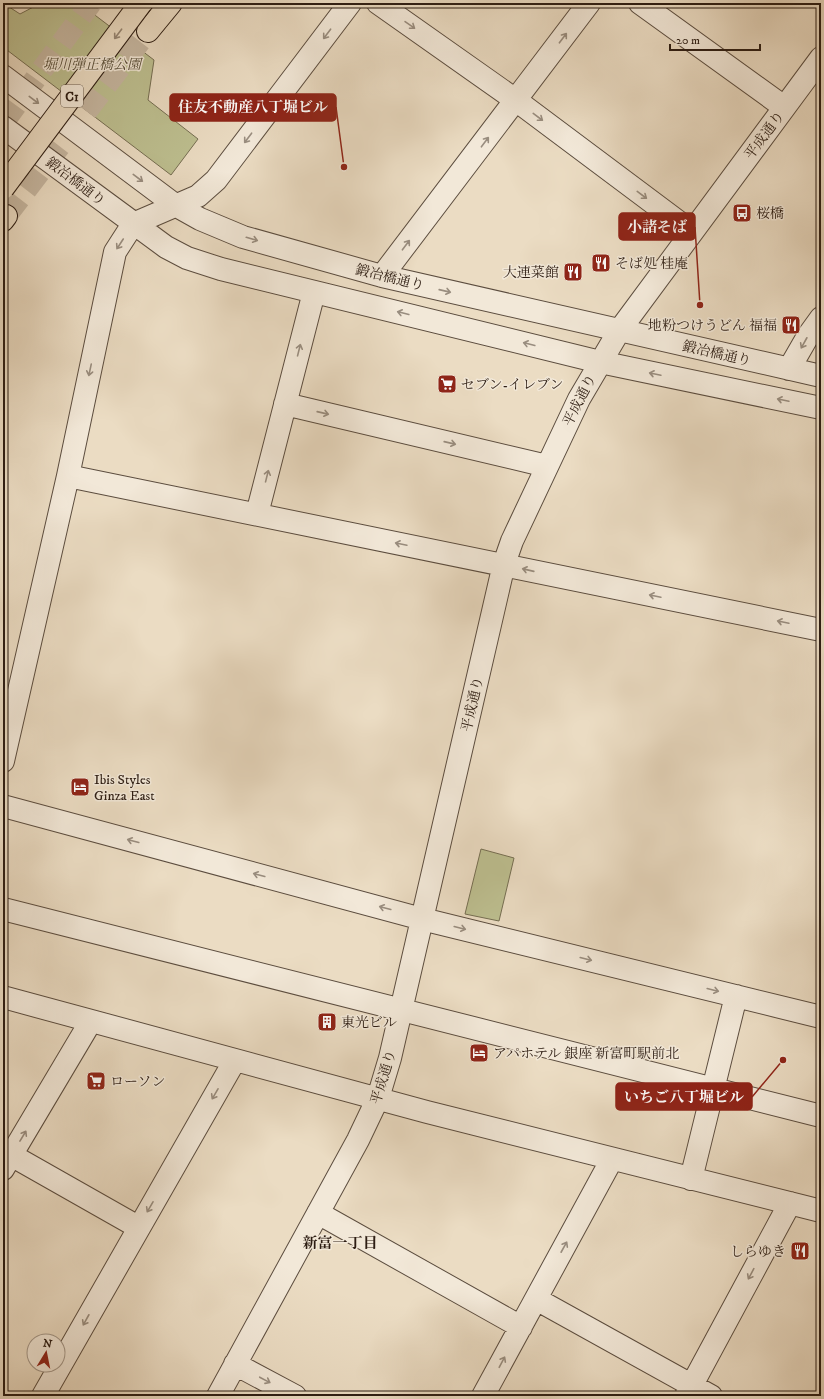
<svg xmlns="http://www.w3.org/2000/svg" width="824" height="1399" viewBox="0 0 824 1399" font-family="'IM FELL DW Pica','Noto Serif JP',serif">
  <style>
    .green { fill: #bdbf90; stroke: #756e52 }
    .lines { fill: none; stroke-linecap: round; stroke-linejoin: round }
    .highway-tunnel { stroke: #c5b6a0; stroke-width: 22; stroke-dasharray: 22 11; stroke-linecap: butt }
    .minor-casing { stroke: #5c4d3f; stroke-width: 24 }
    .highway-casing { stroke: #2d1d13; stroke-width: 24 }
    .minor { stroke: #f2e8d8; stroke-width: 22 }
    .highway { stroke: #ebdcc3; stroke-width: 22 }
    .highway-bridge-casing { stroke: #2d1d13; stroke-width: 24; stroke-linecap: butt }
    .highway-bridge { stroke: #ebdcc3; stroke-width: 22 }
    .oneway { stroke: #998d7f }
    .oneway2 { stroke: #968674 }
    .labels { text-anchor: middle; stroke-width: 3; stroke-linejoin: round; paint-order: stroke }
    .shield { fill: #f2e8d8; stroke: #685a4e; stroke-width: 1 }
    .shield-label { font-size: 13px; font-weight: bold; fill: #2d1d13 }
    .park-label { font-size: 14px; font-style: italic; fill: #584e38; stroke: #f2e8d8 }
    .street-label { font-size: 14px; fill: #2d1d13; stroke: #f2e8d8 }
    .poi-label { font-size: 14px; fill: #2d1d13; stroke: #f2e8d8; text-anchor: start }
    .neighbourhood-label { font-size: 15px; font-weight: bold; fill: #2d1d13; stroke: #f2e8d8 }
    .leader { fill: none; stroke: #8f2418; stroke-width: 1.5 }
    .callout-dot { fill: #8f2418; stroke: #f2e8d8; stroke-width: 1.5 }
    .callout { fill: #8f2418; stroke: #8f2418; stroke-width: 1.5 }
    .callout-label { font-size: 15px; text-anchor: middle; font-weight: bold; fill: #fff }
  </style>
  <rect width="100%" height="100%" fill="#ebdcc3"/>
  <filter id="stains"><feTurbulence type="fractalNoise" baseFrequency=".005" numOctaves="4"/><feColorMatrix values="0 0 0 0 .2 0 0 0 0 .09 0 0 0 0 .02 0 0 0 .5 -.17"/></filter>
  <radialGradient id="worn" r=".72"><stop offset=".6" stop-color="#630" stop-opacity="0"/><stop offset="1" stop-color="#630" stop-opacity=".3"/></radialGradient>
  <!-- green -->
  <path class="green" d="M 3,3 L 20,14 L 41,3 L 79,3 L 154,60 L 148,100 L 198,139 L 171,175 L 3,47 Z
    M 481,849 L 514,858 L 499,921 L 465,914 Z"/>
  <g class="lines">
    <!-- highway-tunnel -->
    <path class="highway-tunnel" d="M 3,123 L 91,3
      M 6,216 L 148,31"/>
    <defs>
      <path id="minor" d="M 378,3 L 517,101 L 692,232
        M 640,3 L 784,107
        M 3,76 L 175,205 L 200,219 L 243,237 L 382,276 L 821,376
        M 3,127 L 166,247 L 187,258 L 221,269 L 600,362 L 821,408
        M 382,276 L 589,3
        M 789,369 L 808,336 L 821,318
        M 285,404 L 547,466
        M 68,476 L 821,630
        M 257,514 L 314,292
        M 3,761 L 68,476 L 115,252 L 133,224 L 198,196 L 216,180 L 350,3
        M 3,806 L 422,919 L 821,1017
        M 3,909 L 821,1116
        M 3,997 L 427,1112 L 821,1211
        M 11,1155 L 138,1227
        M 3,1169 L 91,1021
        M 691,1179 L 736,996
        M 318,1213 L 521,1327
        M 536,1299 L 711,1396
        M 235,1364 L 295,1396
        M 43,1396 L 235,1060
        M 218,1396 L 358,1140 L 378,1098 L 390,1058 L 504,564 L 512,541 L 579,399 L 619,331 L 821,58
        M 483,1396 L 612,1159
        M 686,1396 L 790,1203"/>
      <path id="highway" d="M 148,31 L 171,3
        M 3,220 L 6,216"/>
    </defs>
    <!-- minor casing -->
    <use href="#minor" class="minor-casing"/>
    <!-- highway casing -->
    <use href="#highway" class="highway-casing"/>
    <!-- minor -->
    <use href="#minor" class="minor"/>
    <!-- highway -->
    <use href="#highway" class="highway"/>
    <defs>
      <path id="highway-bridge" d="M 3,188 L 141,3"/>
    </defs>
    <!-- highway-bridge casing -->
    <use href="#highway-bridge" class="highway-bridge-casing"/>
    <!-- highway-bridge -->
    <use href="#highway-bridge" class="highway-bridge"/>
  </g>
  <!-- one-way arrows -->
  <defs><path id="oneway-shaft" d="M-6 0H5M1.5-3L5.5 0L1.5 3" fill="none" stroke-width="1.6" stroke-linecap="round" stroke-linejoin="round"/></defs>
  <g class="oneway">
    <use href="#oneway-shaft" transform="translate(410 25) rotate(35)"/>
    <use href="#oneway-shaft" transform="translate(327 34) rotate(127)"/>
    <use href="#oneway-shaft" transform="translate(563 38) rotate(-53)"/>
    <use href="#oneway-shaft" transform="translate(34 100) rotate(37)"/>
    <use href="#oneway-shaft" transform="translate(538 117) rotate(37)"/>
    <use href="#oneway-shaft" transform="translate(248 138) rotate(127)"/>
    <use href="#oneway-shaft" transform="translate(485 142) rotate(-53)"/>
    <use href="#oneway-shaft" transform="translate(138 178) rotate(37)"/>
    <use href="#oneway-shaft" transform="translate(642 195) rotate(37)"/>
    <use href="#oneway-shaft" transform="translate(252 239) rotate(16)"/>
    <use href="#oneway-shaft" transform="translate(120 244) rotate(123)"/>
    <use href="#oneway-shaft" transform="translate(406 245) rotate(-53)"/>
    <use href="#oneway-shaft" transform="translate(445 291) rotate(13)"/>
    <use href="#oneway-shaft" transform="translate(403 313) rotate(-166)"/>
    <use href="#oneway-shaft" transform="translate(804 343) rotate(119)"/>
    <use href="#oneway-shaft" transform="translate(529 344) rotate(-166)"/>
    <use href="#oneway-shaft" transform="translate(299 350) rotate(-76)"/>
    <use href="#oneway-shaft" transform="translate(90 370) rotate(102)"/>
    <use href="#oneway-shaft" transform="translate(655 374) rotate(-168)"/>
    <use href="#oneway-shaft" transform="translate(783 400) rotate(-168)"/>
    <use href="#oneway-shaft" transform="translate(323 413) rotate(13)"/>
    <use href="#oneway-shaft" transform="translate(450 443) rotate(13)"/>
    <use href="#oneway-shaft" transform="translate(267 476) rotate(-76)"/>
    <use href="#oneway-shaft" transform="translate(401 544) rotate(-168)"/>
    <use href="#oneway-shaft" transform="translate(528 570) rotate(-167)"/>
    <use href="#oneway-shaft" transform="translate(655 596) rotate(-168)"/>
    <use href="#oneway-shaft" transform="translate(783 622) rotate(-168)"/>
    <use href="#oneway-shaft" transform="translate(133 841) rotate(-165)"/>
    <use href="#oneway-shaft" transform="translate(259 875) rotate(-165)"/>
    <use href="#oneway-shaft" transform="translate(385 908) rotate(-165)"/>
    <use href="#oneway-shaft" transform="translate(460 928) rotate(14)"/>
    <use href="#oneway-shaft" transform="translate(586 959) rotate(14)"/>
    <use href="#oneway-shaft" transform="translate(713 990) rotate(14)"/>
    <use href="#oneway-shaft" transform="translate(215 1094) rotate(120)"/>
    <use href="#oneway-shaft" transform="translate(23 1136) rotate(-59)"/>
    <use href="#oneway-shaft" transform="translate(150 1207) rotate(120)"/>
    <use href="#oneway-shaft" transform="translate(564 1247) rotate(-61)"/>
    <use href="#oneway-shaft" transform="translate(751 1274) rotate(118)"/>
    <use href="#oneway-shaft" transform="translate(86 1320) rotate(119)"/>
    <use href="#oneway-shaft" transform="translate(502 1362) rotate(-62)"/>
    <use href="#oneway-shaft" transform="translate(265 1380) rotate(28)"/>
  </g>
  <use class="oneway2" href="#oneway-shaft" transform="translate(118 34) rotate(127)"/>
  <!-- icons -->
  <defs>
    <symbol id="bus-square" viewBox="-11 -11 22 22"><rect x="-9" y="-9" width="18" height="18" rx="4" fill="#8f2418" stroke="#f2e8d8"/><path d="M-5-6H5V4H4V6H2V4H-2V6H-4V4H-5ZM-3.5-4V0h7V-4ZM-3.5 1.2v1.5H-2V1.2ZM2 1.2v1.5H3.5V1.2Z" fill="#fff"/></symbol>
    <symbol id="restaurant-square" viewBox="-11 -11 22 22"><rect x="-9" y="-9" width="18" height="18" rx="4" fill="#8f2418" stroke="#f2e8d8"/><path d="M-5-6h1v4h1v-4h1v4h1v-4h1v5L-1.5 .5V6h-2V.5L-5-1ZM5-6V6H3V1.5H1.5Q1.5-4 5-6Z" fill="#fff"/></symbol>
    <symbol id="supermarket-square" viewBox="-11 -11 22 22"><rect x="-9" y="-9" width="18" height="18" rx="4" fill="#8f2418" stroke="#f2e8d8"/><path d="M-6-5.5h2.5l.6 2H6L4.5 2H-2.5L-4.4-4H-6ZM-1.5 3.2a1.3 1.3 0 1 0 .1 0ZM3 3.2a1.3 1.3 0 1 0 .1 0Z" fill="#fff"/></symbol>
    <symbol id="hotel-square" viewBox="-11 -11 22 22"><rect x="-9" y="-9" width="18" height="18" rx="4" fill="#8f2418" stroke="#f2e8d8"/><path d="M-6-4.5h1.5V1H6V5H4.5V3h-9V5H-6ZM-4 0a1.8 1.8 0 1 1 3.6 0ZM.5 0V-2.5h3Q6-2.5 6 0Z" fill="#fff"/></symbol>
    <symbol id="building-square" viewBox="-11 -11 22 22"><rect x="-9" y="-9" width="18" height="18" rx="4" fill="#8f2418" stroke="#f2e8d8"/><path d="M-4-6H4V6H1V3H-1V6H-4ZM-2.5-4.3h1.7v1.8h-1.7ZM.8-4.3h1.7v1.8H.8ZM-2.5-1h1.7V.8h-1.7ZM.8-1h1.7V.8H.8Z" fill="#fff"/></symbol>
  </defs>
  <g fill-rule="evenodd">
    <use href="#bus-square" x="731" y="202" width="22" height="22"/>
    <use href="#restaurant-square" x="590" y="252" width="22" height="22"/>
    <use href="#restaurant-square" x="562" y="261" width="22" height="22"/>
    <use href="#restaurant-square" x="780" y="314" width="22" height="22"/>
    <use href="#supermarket-square" x="436" y="373" width="22" height="22"/>
    <use href="#hotel-square" x="69" y="776" width="22" height="22"/>
    <use href="#building-square" x="316" y="1011" width="22" height="22"/>
    <use href="#hotel-square" x="468" y="1042" width="22" height="22"/>
    <use href="#supermarket-square" x="85" y="1070" width="22" height="22"/>
    <use href="#restaurant-square" x="789" y="1240" width="22" height="22"/>
  </g>
  <g class="labels">
    <!-- shield labels -->
    <rect class="shield" x="61" y="85" width="22" height="22" rx="3"/>
    <g class="shield-label">
      <text x="72" y="101">C1</text>
    </g>
    <!-- park labels -->
    <g class="park-label">
      <text x="92" y="69">堀川弾正橋公園</text>
    </g>
    <!-- street labels -->
    <g class="street-label">
      <text transform="translate(764 135) rotate(-53)" y="5">平成通り</text>
      <text transform="translate(76 181) rotate(37)" y="5">鍛冶橋通り</text>
      <text transform="translate(390 277) rotate(14)" y="5">鍛冶橋通り</text>
      <text transform="translate(717 353) rotate(13)" y="5">鍛冶橋通り</text>
      <text transform="translate(579 400) rotate(-63)" y="5">平成通り</text>
      <text transform="translate(472 704) rotate(-77)" y="5">平成通り</text>
      <text transform="translate(383 1077) rotate(-73)" y="5">平成通り</text>
    </g>
    <!-- poi labels -->
    <g class="poi-label">
      <text x="756" y="218">桜橋</text>
      <text x="615" y="268">そば処 桂庵</text>
      <text x="559" y="277" text-anchor="end">大連菜館</text>
      <text x="777" y="330" text-anchor="end">地粉つけうどん 福福</text>
      <text x="461" y="389">セブン-イレブン</text>
      <text x="94" y="784">Ibis Styles<tspan x="94" dy="16">Ginza East</tspan></text>
      <text x="341" y="1027">東光ビル</text>
      <text x="493" y="1058">アパホテル 銀座 新富町駅前北</text>
      <text x="110" y="1086">ローソン</text>
      <text x="786" y="1256" text-anchor="end">しらゆき</text>
    </g>
    <!-- neighbourhood labels -->
    <g class="neighbourhood-label">
      <text x="340" y="1248">新富一丁目</text>
    </g>
  </g>
  <!-- callouts -->
  <path class="leader" d="M344 167L336 107M700 305L695 227M783 1060L752 1097"/>
  <g class="callout-dot">
    <circle cx="344" cy="167" r="4"/>
    <circle cx="700" cy="305" r="4"/>
    <circle cx="783" cy="1060" r="4"/>
  </g>
  <g class="callout">
    <rect x="170" y="94" width="166" height="27" rx="4"/>
    <rect x="619" y="213" width="76" height="27" rx="4"/>
    <rect x="616" y="1083" width="136" height="27" rx="4"/>
  </g>
  <g class="callout-label">
    <text x="253" y="112">住友不動産八丁堀ビル</text>
    <text x="657" y="232">小諸そば</text>
    <text x="684" y="1102">いちご八丁堀ビル</text>
  </g>
  <!-- margin -->
  <rect width="824" height="1399" fill="none" stroke="#ebdcc3" stroke-width="16"/>
  <rect x="4" y="4" width="816" height="1391" fill="none" stroke="#2d1d13" stroke-width="2"/>
  <rect x="8" y="8" width="808" height="1383" fill="none" stroke="#2d1d13"/>
  <!-- north arrow -->
  <g transform="translate(46 1353) rotate(10)"><circle r="19" fill="#f2e8d8" stroke="#a39789"/>
  <path d="M0-3L7 15L0 10L-7 15Z" fill="#8f2418"/>
  <text y="-6" font-size="11" font-weight="bold" text-anchor="middle" fill="#2d1d13">N</text>
  </g>
  <!-- scale -->
  <path d="M670 44v6h90v-6" fill="none" stroke="#2d1d13" stroke-width="2"/>
  <text x="676" y="44" font-size="12" fill="#2d1d13" stroke="#f2e8d8" stroke-width="3" paint-order="stroke">20 m</text>
  <rect width="100%" height="100%" filter="url(#stains)"/>
  <rect width="100%" height="100%" fill="url(#worn)"/>
</svg>
